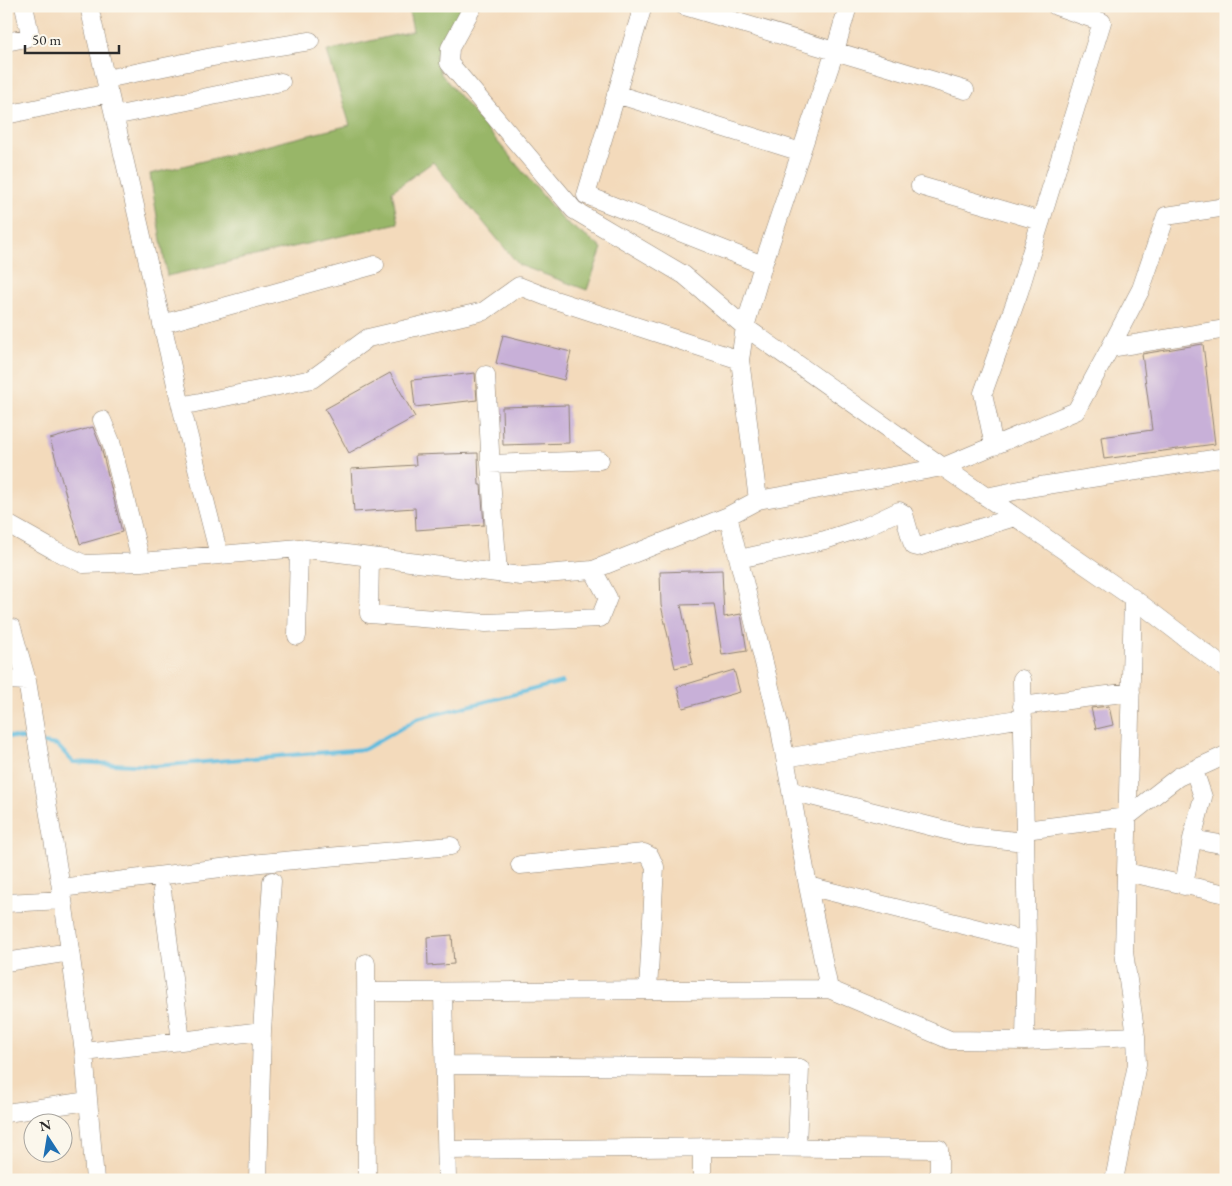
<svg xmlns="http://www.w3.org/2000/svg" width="1232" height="1186" viewBox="0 0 1232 1186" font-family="'EB Garamond',serif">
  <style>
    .forest { fill: #98b668; stroke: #62704a }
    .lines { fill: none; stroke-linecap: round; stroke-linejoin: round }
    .stream { stroke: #61bcde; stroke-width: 4 }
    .building { fill: #c8b0d8 }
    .minor-casing { stroke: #8f8273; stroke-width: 19 }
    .minor { stroke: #fff; stroke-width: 18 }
  </style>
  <rect width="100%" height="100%" fill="#fbf7ec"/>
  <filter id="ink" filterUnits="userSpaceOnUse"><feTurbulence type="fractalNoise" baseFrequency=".02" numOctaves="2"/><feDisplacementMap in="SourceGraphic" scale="10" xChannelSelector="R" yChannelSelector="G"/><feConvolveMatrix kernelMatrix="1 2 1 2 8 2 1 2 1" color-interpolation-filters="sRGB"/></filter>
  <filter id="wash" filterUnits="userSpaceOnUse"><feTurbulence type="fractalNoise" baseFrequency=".0096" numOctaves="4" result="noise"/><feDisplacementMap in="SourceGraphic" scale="20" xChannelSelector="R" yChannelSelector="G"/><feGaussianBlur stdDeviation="1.12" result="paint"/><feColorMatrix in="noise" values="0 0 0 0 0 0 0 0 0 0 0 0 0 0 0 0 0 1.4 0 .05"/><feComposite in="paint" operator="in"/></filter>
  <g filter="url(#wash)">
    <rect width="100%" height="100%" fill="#f3dabb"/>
    <!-- forest -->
    <path class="forest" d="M 408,6 L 460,6 L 460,12 L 436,56 L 441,74 L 563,220 L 602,248 L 587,290 L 519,265 L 433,162 L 392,191 L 398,223 L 167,276 L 150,174 L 350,125 L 327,51 L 413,31 Z"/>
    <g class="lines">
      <!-- stream -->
      <path class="stream" d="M 6,736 L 31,740
        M 43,743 L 57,745 L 73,762 L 155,766 L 365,749 L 417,719 L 562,682"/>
    </g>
    <g id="blocks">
      <!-- building -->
      <path class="building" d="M 503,335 L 571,352 L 564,380 L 496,363 Z
        M 1203,344 L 1215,444 L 1104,459 L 1101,437 L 1152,430 L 1142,354 Z
        M 390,373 L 415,417 L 349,453 L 325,409 Z
        M 475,373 L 477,400 L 415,407 L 412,380 Z
        M 568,405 L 569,443 L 503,445 L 502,407 Z
        M 93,427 L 101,447 L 122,532 L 80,544 L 50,439 Z
        M 478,453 L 479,485 L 481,485 L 484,525 L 416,530 L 415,508 L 354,512 L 351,469 L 416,465 L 415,455 Z
        M 722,570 L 724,617 L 741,614 L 747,651 L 722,655 L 714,604 L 681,605 L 693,664 L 675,668 L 661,605 L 660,572 Z
        M 734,670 L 740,692 L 683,708 L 677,687 Z
        M 1109,706 L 1113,725 L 1096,729 L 1091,708 Z
        M 452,935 L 454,964 L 428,966 L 427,937 Z"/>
    </g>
  </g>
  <g filter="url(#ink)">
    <use href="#blocks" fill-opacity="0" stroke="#8f8273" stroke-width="1"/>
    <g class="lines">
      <defs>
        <path id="minor" d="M 89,6 L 108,90
          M 473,6 L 450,48 L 449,63 L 574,210 L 684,275 L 745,327 L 943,467 L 1076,411 L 1110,348 L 1226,329
          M 643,6 L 586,195 L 763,265
          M 684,6 L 965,90
          M 6,42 L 26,38 L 30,34 L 24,6
          M 106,79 L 212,57 L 310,41
          M 616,94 L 801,152
          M 6,115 L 109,93 L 181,406 L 312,379 L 368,338 L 484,311 L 519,286 L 552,299 L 740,360
          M 114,116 L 281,82
          M 920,186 L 1041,221
          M 162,324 L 375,265
          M 1110,348 L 1141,289 L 1166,216 L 1226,207
          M 486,375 L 490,451 L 490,464 L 498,573
          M 181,406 L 219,555
          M 102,420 L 111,442 L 141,562
          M 994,446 L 983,393 L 1019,292 L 1102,22 L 1056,6
          M 490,464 L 600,460
          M 986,497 L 1034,487 L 1226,457
          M 758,500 L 740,360 L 745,327 L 763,265 L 835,51 L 848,6
          M 6,523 L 54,550 L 84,564 L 141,562 L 299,548 L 521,576 L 593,570 L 728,516 L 758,500 L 943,467 L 1133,598 L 1226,669
          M 370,557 L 369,614 L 486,623 L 600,618 L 608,598 L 593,570
          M 739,559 L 825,540 L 865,527 L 899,511 L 904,514 L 912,542 L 914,546 L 918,547 L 1015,517
          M 6,628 L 12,628 L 27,681 L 63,900
          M 297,636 L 299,548
          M 1022,679 L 1027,941
          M 6,680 L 27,681
          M 1022,706 L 1131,692
          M 785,758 L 1023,718
          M 791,791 L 969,836 L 1025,842
          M 1025,830 L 1127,817 L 1178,777 L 1226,755
          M 1192,839 L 1226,845
          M 520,865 L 644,853 L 650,856 L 655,867 L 648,990
          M 1126,872 L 1226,894
          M 808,886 L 829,989
          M 1184,886 L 1192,839 L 1203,797 L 1194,770
          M 61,888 L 261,863 L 451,846
          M 162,890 L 181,1041 L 262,1031
          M 6,903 L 63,900 L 84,1052 L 181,1041
          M 6,962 L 70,952
          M 366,963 L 367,1180
          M 366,992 L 829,989 L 950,1040 L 1025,1041 L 1027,941 L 808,886 L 779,724 L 728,516
          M 443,992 L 447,1180
          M 1025,1041 L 1136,1036
          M 84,1052 L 95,1180
          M 445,1065 L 800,1068 L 797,1147
          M 6,1113 L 88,1101
          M 702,1147 L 702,1180
          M 447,1150 L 730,1147 L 939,1149 L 939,1180
          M 258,1180 L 262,1031 L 272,881
          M 1114,1180 L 1137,1064 L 1136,1036 L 1124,952 L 1133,598"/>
      </defs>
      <!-- minor casing -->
      <use href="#minor" class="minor-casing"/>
      <!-- minor -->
      <use href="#minor" class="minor"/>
    </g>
  </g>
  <!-- margin -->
  <rect width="1232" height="1186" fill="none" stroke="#fbf7ec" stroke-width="25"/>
  <!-- north arrow -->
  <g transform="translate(48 1138) rotate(348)"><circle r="24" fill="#fbf7ec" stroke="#a8a59f"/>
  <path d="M0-4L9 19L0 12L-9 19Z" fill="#1f6fb2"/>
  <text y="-8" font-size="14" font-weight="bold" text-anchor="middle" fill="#2b2b2b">N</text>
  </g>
  <!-- scale -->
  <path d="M25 45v8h94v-8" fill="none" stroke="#2b2b2b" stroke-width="2.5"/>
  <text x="32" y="45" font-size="15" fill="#2b2b2b" stroke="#fbf7ec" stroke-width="4" paint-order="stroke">50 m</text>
</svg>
